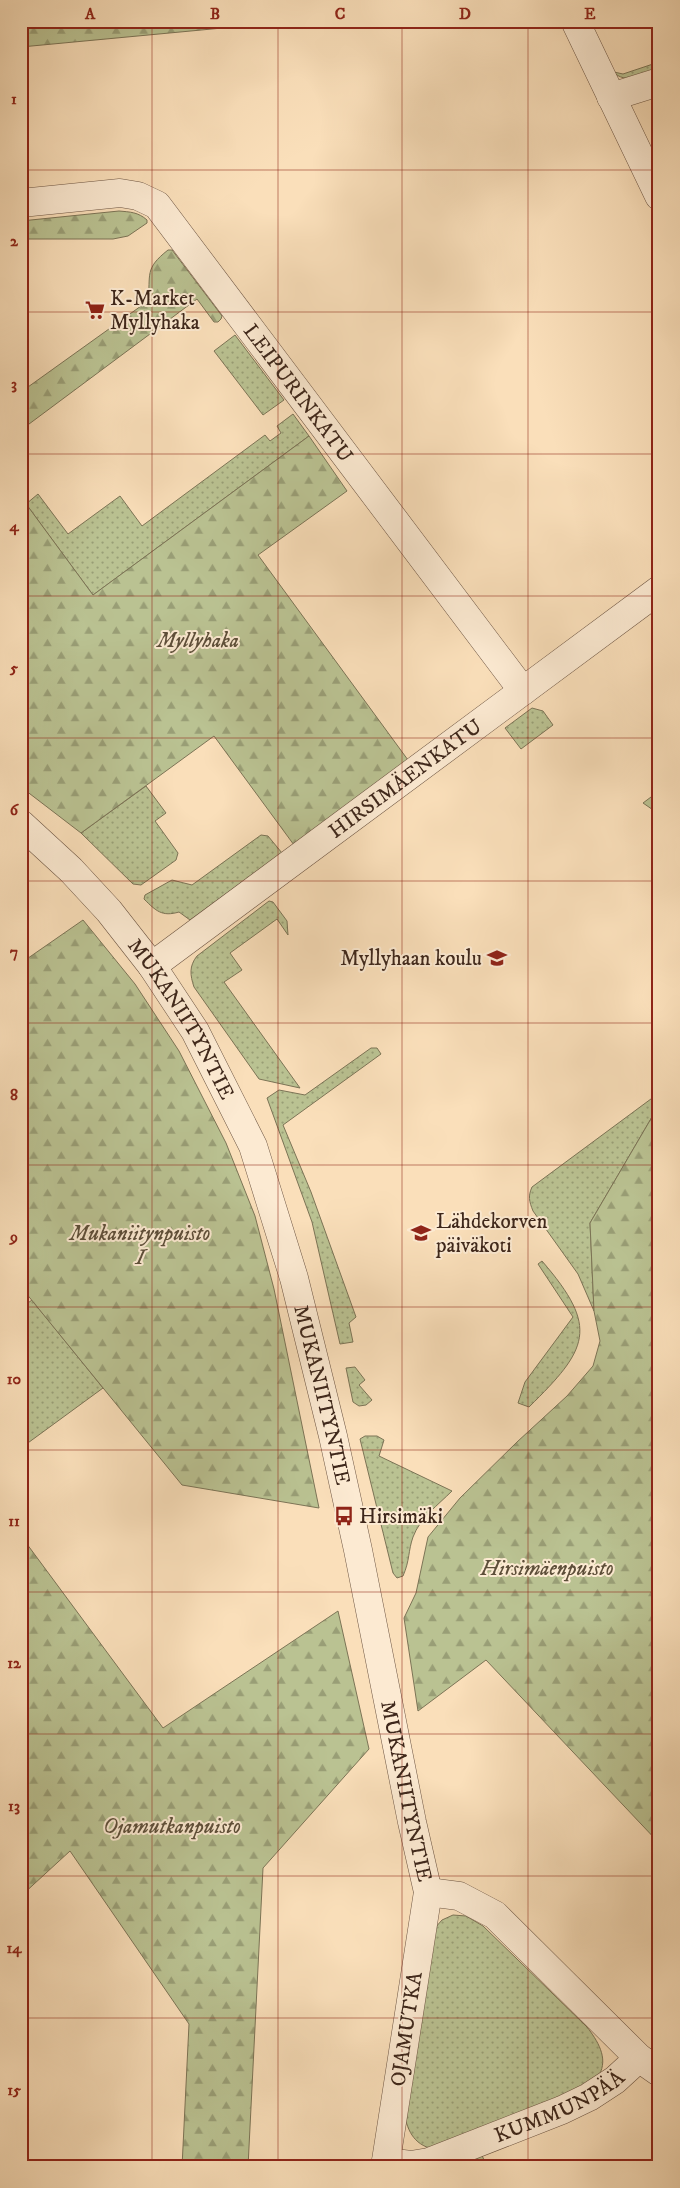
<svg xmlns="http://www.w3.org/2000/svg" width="680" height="2188" viewBox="0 0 680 2188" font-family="'IM FELL DW Pica',serif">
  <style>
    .grass { fill: url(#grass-dots); stroke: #7c7456 }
    .forest { fill: url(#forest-firs); stroke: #7c7456 }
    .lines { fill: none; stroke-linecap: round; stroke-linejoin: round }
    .minor-casing { stroke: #6d5543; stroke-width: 29 }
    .minor { stroke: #fcead2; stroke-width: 28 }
    .grid { fill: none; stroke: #8f2418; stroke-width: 1; stroke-opacity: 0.55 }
    .labels { text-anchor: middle; stroke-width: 4; stroke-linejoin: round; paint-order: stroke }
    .poi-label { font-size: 21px; fill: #3e271b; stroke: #fcead2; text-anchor: start }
    .street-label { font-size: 21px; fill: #3e271b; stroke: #fcead2 }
    .park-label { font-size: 21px; font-style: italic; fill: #5d4e39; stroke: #fcead2 }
    .neatline { fill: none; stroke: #8f2418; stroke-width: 2 }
    .grid-label { font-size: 16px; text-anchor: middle; font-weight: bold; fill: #8f2418 }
  </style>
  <defs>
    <pattern id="grass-dots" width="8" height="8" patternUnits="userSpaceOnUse" patternTransform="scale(1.25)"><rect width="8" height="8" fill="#bac292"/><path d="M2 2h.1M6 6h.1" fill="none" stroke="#999e76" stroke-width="1.8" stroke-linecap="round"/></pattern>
    <pattern id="forest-firs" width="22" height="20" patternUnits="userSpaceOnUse" patternTransform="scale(1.25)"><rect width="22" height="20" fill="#bac292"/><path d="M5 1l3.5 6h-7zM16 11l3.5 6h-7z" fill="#999e76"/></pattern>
  </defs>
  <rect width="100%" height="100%" fill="#fadfba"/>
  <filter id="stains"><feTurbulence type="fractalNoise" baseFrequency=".004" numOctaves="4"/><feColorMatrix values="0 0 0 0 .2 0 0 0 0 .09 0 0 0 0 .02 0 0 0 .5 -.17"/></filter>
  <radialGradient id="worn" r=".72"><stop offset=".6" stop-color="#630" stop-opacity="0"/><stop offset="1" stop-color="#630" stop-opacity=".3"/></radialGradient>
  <!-- grass -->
  <path class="grass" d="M 659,62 L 659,74 C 646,76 623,84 614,72 L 623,74 Z
    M 235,335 L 284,400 L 263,415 L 214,351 Z
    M 293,414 L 309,436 L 93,595 L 26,504 L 38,494 L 68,534 L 120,496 L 142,526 L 265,435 L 270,441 L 281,433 L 277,426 Z
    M 532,708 L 543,711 L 553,725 L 521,749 L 505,728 Z
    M 146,786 L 166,813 L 155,821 L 178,853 L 176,860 L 141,885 L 133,884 L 81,833 Z
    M 261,835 L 268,836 L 282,853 L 190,920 L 179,912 C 162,917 156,911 144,899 L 145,895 L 172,880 L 192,885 Z
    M 269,901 L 273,902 L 287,921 L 288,935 L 277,919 L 230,953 L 242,970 L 224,982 L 300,1088 L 259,1079 L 194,987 C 190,975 189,966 197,956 Z
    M 371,1048 L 377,1048 L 381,1054 L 283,1125 L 311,1192 L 356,1317 L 349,1323 L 353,1342 L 340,1344 L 312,1222 L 267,1098 L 279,1090 L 305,1095 Z
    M 659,1093 L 659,1105 L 590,1223 L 594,1311 L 578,1274 L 533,1211 C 529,1201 528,1196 532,1187 Z
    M 542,1261 C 600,1328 588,1349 529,1407 L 518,1403 L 525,1382 L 573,1317 L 538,1264 Z
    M 32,1300 L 103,1388 L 21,1448 L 21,1308 Z
    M 355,1367 L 365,1380 L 359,1385 L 372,1400 L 366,1405 L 359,1406 L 353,1402 L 346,1368 Z
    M 365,1436 L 377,1436 L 384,1440 L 379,1456 L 452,1491 C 438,1505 420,1518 413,1537 C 408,1551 410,1560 403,1576 L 397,1578 L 393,1573 L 360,1439 Z
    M 453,1915 L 466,1916 L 483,1926 L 587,2027 C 597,2040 609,2058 599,2075 C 597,2079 591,2083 588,2086 L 437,2150 C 415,2146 408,2133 404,2113 L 434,1929 L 442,1920 Z"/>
  <!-- forest -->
  <path class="forest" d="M 21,21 L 232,21 L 233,27 L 21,47 Z
    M 119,211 C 130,212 138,212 147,220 L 147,223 L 128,236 L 113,239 L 21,239 L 21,221 Z
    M 168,250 L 172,250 L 222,316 L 221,319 L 218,322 L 214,322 L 197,299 L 21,430 L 21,392 L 148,301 C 151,274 144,269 168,250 Z
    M 309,436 L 347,491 L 258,555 L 408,760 L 294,845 L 214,736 L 81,833 L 21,787 L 21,497 L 93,595 Z
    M 659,791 L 659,814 L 643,803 Z
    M 83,920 L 135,984 L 179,1051 L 226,1143 L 255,1216 L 274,1289 L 319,1508 L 182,1485 L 21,1287 L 21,963 Z
    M 659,1105 L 659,1843 L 486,1660 L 418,1711 L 404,1618 L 416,1593 L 428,1537 L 460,1498 L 517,1442 L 567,1396 L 593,1366 L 600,1341 L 594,1311 L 590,1223 Z
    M 21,1536 L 163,1728 L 338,1611 L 369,1749 L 263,1868 L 248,2167 L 182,2167 L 189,2024 L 70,1851 L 21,1896 Z
    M 481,2153 L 487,2167 L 465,2167 L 463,2161 Z"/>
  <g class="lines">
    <defs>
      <g id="minor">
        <path d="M 575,21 L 659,196"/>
        <path d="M 611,97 L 659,82"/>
        <path id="s1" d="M 21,203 L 120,193 L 138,196 L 157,205 L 523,691"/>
        <path id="s2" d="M 21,824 L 71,870 L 109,911 L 152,966 L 195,1031 L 253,1146 L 294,1278 L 333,1436 L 358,1550 L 412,1822 L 428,1892 L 385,2167"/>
        <path id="s3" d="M 152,966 L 659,590"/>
        <path d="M 428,1892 L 459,1896 L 495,1915 L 639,2058 L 659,2072"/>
        <path id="s4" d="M 386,2162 L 411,2165 L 429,2162 L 562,2110 L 589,2097 L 615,2080 L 639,2058"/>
      </g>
    </defs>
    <!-- minor casing -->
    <use href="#minor" class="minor-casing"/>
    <!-- minor -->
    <use href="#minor" class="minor"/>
  </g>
  <!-- grid -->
  <path class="grid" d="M 152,21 L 152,2167M 278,21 L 278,2167M 402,21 L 402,2167M 528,21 L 528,2167M 21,170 L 659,170M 21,312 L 659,312M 21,454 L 659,454M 21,596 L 659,596M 21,738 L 659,738M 21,881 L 659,881M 21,1023 L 659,1023M 21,1165 L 659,1165M 21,1307 L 659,1307M 21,1450 L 659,1450M 21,1592 L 659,1592M 21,1734 L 659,1734M 21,1876 L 659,1876M 21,2018 L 659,2018"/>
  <!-- icons -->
  <defs>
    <symbol id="supermarket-bare" viewBox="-9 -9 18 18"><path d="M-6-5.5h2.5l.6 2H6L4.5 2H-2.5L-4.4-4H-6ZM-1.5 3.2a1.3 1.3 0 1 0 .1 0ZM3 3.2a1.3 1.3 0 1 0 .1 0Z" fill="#8f2418" stroke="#fcead2" stroke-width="2.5" paint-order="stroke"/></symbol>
    <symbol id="school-bare" viewBox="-9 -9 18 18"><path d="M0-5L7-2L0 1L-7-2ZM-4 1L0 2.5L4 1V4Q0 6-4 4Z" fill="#8f2418" stroke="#fcead2" stroke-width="2.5" paint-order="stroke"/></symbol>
    <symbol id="bus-bare" viewBox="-9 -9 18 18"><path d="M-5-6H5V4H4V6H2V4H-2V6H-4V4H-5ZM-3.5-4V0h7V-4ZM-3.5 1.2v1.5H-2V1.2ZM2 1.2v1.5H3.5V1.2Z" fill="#8f2418" stroke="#fcead2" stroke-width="2.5" paint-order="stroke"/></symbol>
  </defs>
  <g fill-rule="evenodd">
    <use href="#supermarket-bare" x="81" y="296" width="28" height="28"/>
    <use href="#school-bare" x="483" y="944" width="28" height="28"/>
    <use href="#school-bare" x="407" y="1219" width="28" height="28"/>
    <use href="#bus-bare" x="330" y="1502" width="28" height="28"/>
  </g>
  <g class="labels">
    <!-- poi labels -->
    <g class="poi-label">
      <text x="110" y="305">K-Market<tspan x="110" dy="24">Myllyhaka</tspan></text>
      <text x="482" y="965" text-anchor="end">Myllyhaan koulu</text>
      <text x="436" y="1228">Lähdekorven<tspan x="436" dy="24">päiväkoti</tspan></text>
      <text x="359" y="1523">Hirsimäki</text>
    </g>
    <!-- street labels -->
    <g class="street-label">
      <text dy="7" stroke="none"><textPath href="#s1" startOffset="374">LEIPURINKATU</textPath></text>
      <text dy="7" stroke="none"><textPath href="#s3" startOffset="315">HIRSIMÄENKATU</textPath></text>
      <text dy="7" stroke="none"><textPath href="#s2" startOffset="254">MUKANIITYNTIE</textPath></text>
      <text dy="7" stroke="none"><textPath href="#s2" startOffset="659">MUKANIITYNTIE</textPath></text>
      <text dy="7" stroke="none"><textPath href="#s2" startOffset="1064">MUKANIITYNTIE</textPath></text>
      <text transform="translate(406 2029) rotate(-81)" y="7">OJAMUTKA</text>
      <text dy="7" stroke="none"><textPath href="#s4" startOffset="185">KUMMUNPÄÄ</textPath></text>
    </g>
    <!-- park labels -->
    <g class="park-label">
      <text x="198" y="647">Myllyhaka</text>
      <text x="140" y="1240">Mukaniitynpuisto<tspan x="140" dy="24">I</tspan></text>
      <text x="547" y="1575">Hirsimäenpuisto</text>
      <text x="172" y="1833">Ojamutkanpuisto</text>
    </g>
  </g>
  <!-- margin -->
  <rect width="680" height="2188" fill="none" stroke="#fadfba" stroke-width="55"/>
  <rect x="28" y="28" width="624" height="2132" class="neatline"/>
  <g class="grid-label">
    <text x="90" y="19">A</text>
    <text x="215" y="19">B</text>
    <text x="340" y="19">C</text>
    <text x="465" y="19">D</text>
    <text x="590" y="19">E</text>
    <text x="14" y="104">1</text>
    <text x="14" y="246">2</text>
    <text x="14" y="389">3</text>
    <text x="14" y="531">4</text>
    <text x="14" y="673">5</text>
    <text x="14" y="815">6</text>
    <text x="14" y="957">7</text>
    <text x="14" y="1100">8</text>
    <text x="14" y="1242">9</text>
    <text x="14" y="1384">10</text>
    <text x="14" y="1526">11</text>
    <text x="14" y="1668">12</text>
    <text x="14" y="1811">13</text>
    <text x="14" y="1953">14</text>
    <text x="14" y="2095">15</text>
  </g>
  <rect width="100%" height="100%" filter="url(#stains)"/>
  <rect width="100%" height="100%" fill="url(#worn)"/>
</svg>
